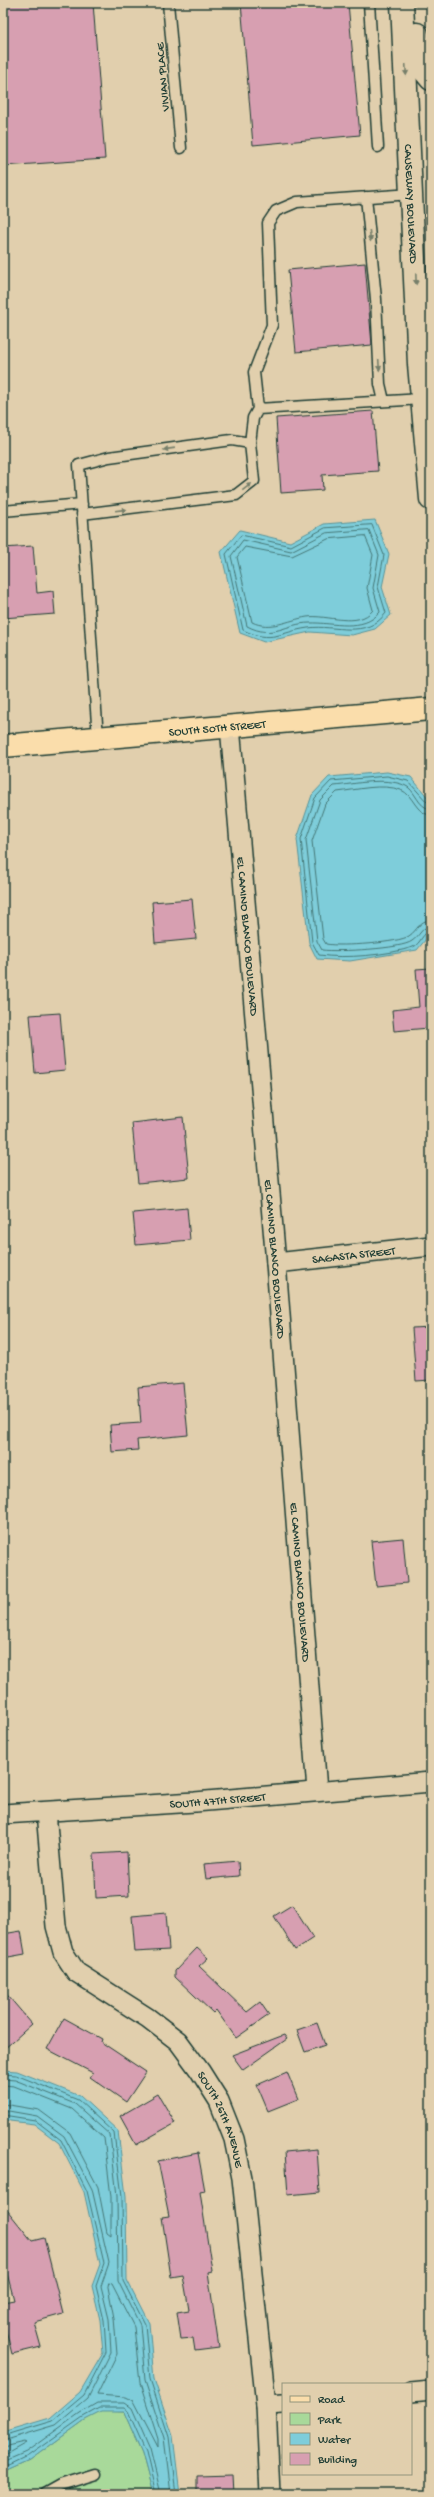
<svg xmlns="http://www.w3.org/2000/svg" width="434" height="2497" viewBox="0 0 434 2497" font-family="'Gochi Hand',sans-serif">
  <style>
    .green { fill: #a8d99a; stroke: #648b67 }
    .water { fill: #7ecdda; stroke: #589398 }
    .lines { fill: none; stroke-linecap: round; stroke-linejoin: round }
    .shore { stroke: #457776; stroke-width: 1 }
    .building { fill: #d79fb1; stroke: #1f3d34 }
    .lane-casing { stroke: #1f3d34; stroke-width: 13 }
    .street-casing { stroke: #1f3d34; stroke-width: 22 }
    .secondary-casing { stroke: #1f3d34; stroke-width: 25 }
    .primary-casing { stroke: #1f3d34; stroke-width: 25 }
    .lane { stroke: #e1cfad; stroke-width: 10 }
    .street { stroke: #e1cfad; stroke-width: 19 }
    .secondary { stroke: #e1cfad; stroke-width: 22 }
    .primary { stroke: #faddab; stroke-width: 22 }
    .oneway { fill: #767f6a }
    .labels { text-anchor: middle; stroke-width: 3; stroke-linejoin: round; paint-order: stroke }
    .street-label { font-size: 12px; fill: #1f3d34; stroke: #e1cfad }
  </style>
  <rect width="100%" height="100%" fill="#e1cfad"/>
  <filter id="ink" filterUnits="userSpaceOnUse"><feTurbulence type="fractalNoise" baseFrequency=".025" numOctaves="2"/><feDisplacementMap in="SourceGraphic" scale="8" xChannelSelector="R" yChannelSelector="G"/><feConvolveMatrix kernelMatrix="1 2 1 2 8 2 1 2 1" color-interpolation-filters="sRGB"/></filter>
  <g filter="url(#ink)">
    <!-- green -->
    <path class="green" d="M 101,2411 L 124,2412 L 142,2453 L 153,2494 L 3,2494 L 3,2472 L 30,2460 L 85,2420 Z"/>
    <!-- water -->
    <path class="water" d="M 375,520 L 389,554 L 382,587 L 391,615 L 375,629 L 352,635 L 310,632 L 264,642 L 240,633 L 221,552 L 240,530 L 290,542 L 324,524 Z
      M 387,772 L 411,777 L 429,799 L 431,812 L 431,933 L 417,950 L 350,961 L 317,959 L 309,943 L 297,839 L 312,795 L 329,777 Z
      M 3,2070 L 17,2071 L 80,2096 L 118,2131 L 126,2196 L 127,2280 L 149,2323 L 154,2379 L 173,2436 L 180,2494 L 153,2494 L 142,2453 L 124,2412 L 101,2412 L 85,2420 L 30,2460 L 3,2472 L 3,2432 L 50,2418 L 80,2392 L 103,2353 L 100,2320 L 92,2286 L 100,2264 L 84,2192 L 59,2143 L 34,2124 L 10,2121 L 3,2118 Z"/>
    <g class="lines">
      <!-- shore -->
      <path class="shore" d="M 372,525 L 384,555 L 378,587 L 386,613 C 366,640 335,624 308,628 C 279,632 273,644 243,630 L 226,554 L 241,535 L 291,546 L 325,528 Z
        M 369,530 L 379,555 L 373,588 L 380,612 C 363,633 333,622 310,623 C 285,623 274,640 247,626 L 231,556 L 243,540 L 291,551 L 326,533 Z
        M 365,536 L 373,555 L 367,588 L 373,610 C 358,629 327,614 307,617 C 288,620 270,631 252,622 L 237,557 L 245,547 L 292,556 L 328,539 Z
        M 431,804 L 427,802 L 408,781 L 387,776 L 331,781 L 315,798 L 301,839 L 312,942 L 319,955 C 344,959 389,955 413,947 C 421,944 422,932 431,931
        M 431,809 C 417,808 416,789 404,785 C 383,777 356,784 334,786 L 320,800 L 306,840 L 317,941 L 322,950 C 337,952 402,949 412,941 C 420,936 421,927 431,926
        M 431,815 C 415,814 414,795 401,790 C 382,783 356,790 337,792 L 325,804 L 312,841 L 323,939 L 326,944 C 340,947 399,943 409,936 C 418,930 419,920 431,920
        M 3,2074 L 16,2075 L 78,2100 L 114,2133 L 122,2196 L 123,2281 L 145,2324 L 150,2379 L 169,2437 L 176,2494
        M 3,2079 L 15,2080 L 75,2104 L 110,2135 L 117,2196 L 118,2281 L 140,2325 L 145,2380 L 164,2438 L 171,2494
        M 3,2085 L 14,2086 L 72,2109 L 104,2138 L 111,2197 L 111,2236 L 107,2233 L 98,2187 L 70,2133 L 39,2110 L 3,2104
        M 3,2110 L 37,2116 L 64,2136 L 92,2189 L 109,2263 L 101,2286 L 109,2319 L 111,2352 L 88,2398 L 56,2425 L 3,2441
        M 3,2115 L 35,2120 L 61,2140 L 87,2191 L 104,2263 L 96,2286 L 104,2320 L 106,2352 L 84,2395 L 53,2421 L 3,2436
        M 109,2283 L 112,2284 L 134,2327 L 140,2383 L 158,2439 L 158,2447 L 134,2401 L 126,2397 L 97,2395 L 117,2354 L 114,2318 L 108,2287 Z
        M 3,2447 L 24,2442 L 26,2443 L 3,2456
        M 3,2462 L 26,2452 L 80,2413 L 97,2403 L 125,2403 L 132,2408 L 150,2449 L 161,2494
        M 3,2468 L 28,2456 L 83,2417 L 99,2408 L 124,2408 L 128,2411 L 146,2452 L 156,2494"/>
    </g>
    <!-- building -->
    <path class="building" d="M 3,3 L 93,3 L 105,159 L 3,166 Z
      M 241,3 L 348,3 L 360,135 L 253,145 Z
      M 365,263 L 372,345 L 296,352 L 288,270 Z
      M 373,411 L 378,471 L 322,475 L 323,490 L 281,493 L 276,418 Z
      M 33,546 L 37,593 L 53,591 L 55,614 L 3,618 L 3,548 Z
      M 192,899 L 196,939 L 155,943 L 152,902 Z
      M 431,968 L 429,1028 L 394,1031 L 392,1010 L 419,1007 L 416,969 Z
      M 60,1013 L 65,1070 L 35,1073 L 30,1015 Z
      M 183,1117 L 189,1178 L 138,1183 L 132,1123 Z
      M 187,1208 L 190,1240 L 136,1245 L 133,1213 Z
      M 431,1327 L 431,1380 L 416,1381 L 412,1328 Z
      M 183,1383 L 188,1435 L 137,1440 L 138,1450 L 112,1452 L 110,1425 L 141,1423 L 138,1387 Z
      M 403,1538 L 407,1583 L 376,1586 L 371,1541 Z
      M 127,1852 L 129,1896 L 96,1898 L 94,1854 Z
      M 238,1861 L 239,1876 L 206,1879 L 204,1864 Z
      M 292,1905 L 313,1938 L 295,1950 L 274,1916 Z
      M 166,1913 L 169,1950 L 135,1952 L 132,1916 Z
      M 21,1931 L 25,1954 L 3,1958 L 3,1934 Z
      M 197,1948 L 208,1958 L 199,1966 L 247,2012 L 260,2002 L 269,2015 L 236,2038 L 216,2010 L 213,2013 L 175,1977 L 175,1971 Z
      M 3,1990 L 32,2024 L 3,2050 Z
      M 64,2018 L 102,2039 L 101,2042 L 146,2072 L 126,2102 L 90,2077 L 93,2073 L 47,2049 Z
      M 317,2023 L 325,2045 L 305,2052 L 297,2030 Z
      M 284,2035 L 287,2039 L 243,2070 L 232,2055 Z
      M 287,2072 L 298,2099 L 268,2111 L 257,2085 Z
      M 158,2094 L 175,2123 L 136,2145 L 120,2116 Z
      M 317,2149 L 320,2192 L 288,2195 L 285,2152 Z
      M 198,2153 L 205,2191 L 200,2192 L 212,2271 L 208,2272 L 219,2348 L 195,2351 L 193,2338 L 181,2339 L 177,2312 L 189,2310 L 183,2275 L 171,2277 L 162,2217 L 169,2216 L 158,2161 Z
      M 3,2205 L 32,2241 L 44,2238 L 63,2314 L 34,2322 L 41,2347 L 12,2354 L 3,2318 L 3,2302 L 14,2300 L 3,2258 Z
      M 232,2475 L 233,2494 L 197,2494 L 197,2476 Z"/>
    <g class="lines">
      <defs>
        <path id="lane" d="M 168,3 L 181,148
          M 369,3 L 378,147
          M 366,197 L 376,299 L 380,384 L 384,401
          M 258,409 L 254,372 L 272,325 L 268,223 L 276,211 L 297,202 L 412,194
          M 250,443 L 253,418 L 258,409 L 422,399
          M 3,511 L 82,504
          M 82,514 L 236,495 L 254,481 L 250,443 L 232,440 L 109,457 L 79,465 L 98,738
          M 44,2494 L 60,2485 L 96,2474"/>
        <g id="street">
          <path id="s1" d="M 230,726 L 276,1263 L 317,1791"/>
          <path id="s2" d="M 276,1263 L 431,1246"/>
          <path id="s3" d="M 46,1812 L 56,1926 L 63,1952 L 76,1972 L 148,2018 L 178,2041 L 200,2071 L 219,2101 L 234,2139 L 242,2178 L 266,2405 L 270,2494"/>
          <path id="s4" d="M 3,1814 L 195,1802 L 431,1782"/>
          <path d="M 411,2392 L 431,2390"/>
          <path d="M 266,2405 L 283,2404"/>
        </g>
        <g id="secondary">
          <path id="s5" d="M 402,3 L 419,364 L 431,499"/>
          <path d="M 417,34 L 421,67 L 431,79"/>
        </g>
        <g id="primary">
          <path id="s6" d="M 3,746 L 431,709"/>
        </g>
      </defs>
      <!-- lane casing -->
      <use href="#lane" class="lane-casing"/>
      <!-- street casing -->
      <use href="#street" class="street-casing"/>
      <!-- secondary casing -->
      <use href="#secondary" class="secondary-casing"/>
      <!-- primary casing -->
      <use href="#primary" class="primary-casing"/>
      <!-- lane -->
      <use href="#lane" class="lane"/>
      <!-- street -->
      <use href="#street" class="street"/>
      <!-- secondary -->
      <use href="#secondary" class="secondary"/>
      <!-- primary -->
      <use href="#primary" class="primary"/>
    </g>
    <!-- one-way arrows -->
    <defs><path id="oneway-solid" d="M-6-.8H1V-3.2L6.5 0L1 3.2V.8H-6Z"/></defs>
    <g class="oneway">
      <use href="#oneway-solid" transform="translate(406 70) rotate(87)"/>
      <use href="#oneway-solid" transform="translate(370 236) rotate(84)"/>
      <use href="#oneway-solid" transform="translate(416 279) rotate(88)"/>
      <use href="#oneway-solid" transform="translate(379 365) rotate(87)"/>
      <use href="#oneway-solid" transform="translate(169 449) rotate(172)"/>
      <use href="#oneway-solid" transform="translate(247 487) rotate(-38)"/>
      <use href="#oneway-solid" transform="translate(121 510) rotate(-7)"/>
    </g>
  </g>
  <g class="labels">
    <!-- street labels -->
    <g class="street-label">
      <text transform="translate(162 77) rotate(-95)" y="4">VIVIAN PLACE</text>
      <text dy="4" stroke="none"><textPath href="#s5" startOffset="201">CAUSEWAY BOULEVARD</textPath></text>
      <text dy="4" stroke="none"><textPath href="#s6" startOffset="215">SOUTH 50TH STREET</textPath></text>
      <text dy="4" stroke="none"><textPath href="#s1" startOffset="211">EL CAMINO BLANCO BOULEVARD</textPath></text>
      <text dy="4" stroke="none"><textPath href="#s2" startOffset="78">SAGASTA STREET</textPath></text>
      <text dy="4" stroke="none"><textPath href="#s1" startOffset="535">EL CAMINO BLANCO BOULEVARD</textPath></text>
      <text dy="4" stroke="none"><textPath href="#s1" startOffset="859">EL CAMINO BLANCO BOULEVARD</textPath></text>
      <text dy="4" stroke="none"><textPath href="#s4" startOffset="215">SOUTH 47TH STREET</textPath></text>
      <text dy="4" stroke="none"><textPath href="#s3" startOffset="379">SOUTH 26TH AVENUE</textPath></text>
    </g>
  </g>
  <!-- margin -->
  <rect width="434" height="2497" fill="none" stroke="#e1cfad" stroke-width="16"/>
  <rect x="8" y="8" width="418" height="2481" fill="none" stroke="#1f3d34" stroke-width="1.5" filter="url(#ink)"/>
  <!-- legend -->
  <rect x="282" y="2383" width="130" height="92" fill="#e1cfad" stroke="#93957d"/>
  <rect x="290" y="2396" width="20" height="6" fill="#faddab" stroke="#93957d"/>
  <text x="318" y="2403" font-size="12" fill="#1f3d34">Road</text>
  <rect x="290" y="2413" width="20" height="12" fill="#a8d99a" stroke="#93957d"/>
  <text x="318" y="2423" font-size="12" fill="#1f3d34">Park</text>
  <rect x="290" y="2433" width="20" height="12" fill="#7ecdda" stroke="#93957d"/>
  <text x="318" y="2443" font-size="12" fill="#1f3d34">Water</text>
  <rect x="290" y="2453" width="20" height="12" fill="#d79fb1" stroke="#93957d"/>
  <text x="318" y="2463" font-size="12" fill="#1f3d34">Building</text>
</svg>
